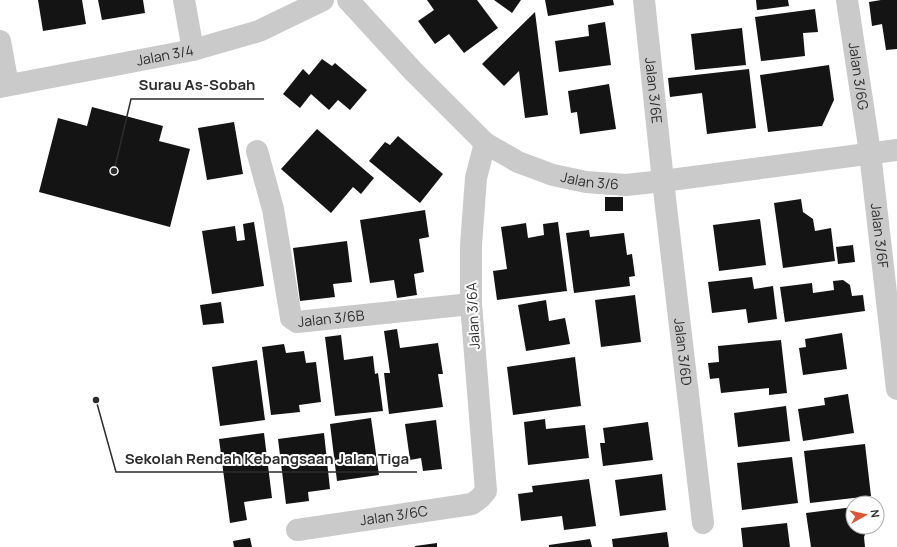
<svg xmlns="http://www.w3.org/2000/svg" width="897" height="547" viewBox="0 0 897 547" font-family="Manrope,sans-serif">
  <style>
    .building { fill: #141414 }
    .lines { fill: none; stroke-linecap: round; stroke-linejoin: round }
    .minor { stroke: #cacaca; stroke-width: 22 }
    .labels { text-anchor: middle; stroke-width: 4; stroke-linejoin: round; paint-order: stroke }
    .street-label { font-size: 14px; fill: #2d2d2d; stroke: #fff }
    .leader { fill: none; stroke: #2d2d2d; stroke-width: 1.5 }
    .callout-dot { fill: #2d2d2d; stroke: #fff; stroke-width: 1.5 }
    .callout-label { font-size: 15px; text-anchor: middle; font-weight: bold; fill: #2d2d2d; stroke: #fff; stroke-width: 4; stroke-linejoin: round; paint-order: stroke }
  </style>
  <rect width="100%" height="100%" fill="#fff"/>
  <!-- building -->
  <path class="building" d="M 38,0 L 82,0 L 86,24 L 43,31 Z
    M 98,0 L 143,0 L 145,13 L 102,20 Z
    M 427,0 L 477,0 L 498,28 L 464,53 L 449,34 L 435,44 L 418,21 L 434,10 Z
    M 494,0 L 521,0 L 512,13 Z
    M 545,0 L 613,0 L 614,5 L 548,16 Z
    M 756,0 L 788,0 L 789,6 L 757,10 Z
    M 881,0 L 897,0 L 897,49 L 886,50 L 882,24 L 872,26 L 869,2 Z
    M 815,9 L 818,32 L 803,33 L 805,56 L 761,61 L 755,17 Z
    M 535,12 L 548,115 L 525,118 L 519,71 L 504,86 L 482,64 Z
    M 605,22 L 611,65 L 559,72 L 555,41 L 589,36 L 588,25 Z
    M 742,28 L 746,65 L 695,70 L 691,34 Z
    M 322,59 L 332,66 L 335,63 L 367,90 L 350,110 L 338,100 L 329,110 L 311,94 L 300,108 L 283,94 L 303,69 L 309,75 Z
    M 829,65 L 834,100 L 822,126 L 768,132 L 760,75 Z
    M 749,69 L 756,128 L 707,134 L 702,93 L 670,97 L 668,78 Z
    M 609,84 L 616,129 L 580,134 L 577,112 L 571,113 L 568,91 Z
    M 92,107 L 163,126 L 159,141 L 190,149 L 170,227 L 39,192 L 58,118 L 87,126 Z
    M 234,122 L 243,174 L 207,180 L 198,128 Z
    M 317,129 L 374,178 L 361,194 L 353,187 L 331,213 L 281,169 Z
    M 398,136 L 443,174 L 420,203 L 369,161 L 385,142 L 390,145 Z
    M 605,197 L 623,197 L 623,211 L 605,211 Z
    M 801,199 L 803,212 L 813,219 L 815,231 L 831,228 L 835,261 L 783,268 L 774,203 Z
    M 425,210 L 429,237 L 419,239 L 424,272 L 414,274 L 417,295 L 397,298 L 394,280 L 370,283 L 360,220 Z
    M 760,219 L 766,265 L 719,271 L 713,225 Z
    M 254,222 L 264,286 L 212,294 L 202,231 L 235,226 L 237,241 L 245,240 L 243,224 Z
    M 558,222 L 567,291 L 497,300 L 493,271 L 507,269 L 501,227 L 526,223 L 528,238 L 544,235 L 543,224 Z
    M 589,230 L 590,237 L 624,233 L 627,255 L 632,254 L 635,276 L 629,277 L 630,286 L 574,293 L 566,233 Z
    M 347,241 L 352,282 L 333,284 L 335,297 L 300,301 L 293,248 Z
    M 853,245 L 855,262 L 838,264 L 836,247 Z
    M 752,277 L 754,289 L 773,286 L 777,319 L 748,323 L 746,309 L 712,313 L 708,282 Z
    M 843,280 L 850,285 L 852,296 L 863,295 L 865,311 L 785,322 L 780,287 L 812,283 L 813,293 L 834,290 L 833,281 Z
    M 635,295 L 641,342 L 601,347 L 595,300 Z
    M 546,300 L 549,321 L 565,318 L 570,344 L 526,351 L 518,305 Z
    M 221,302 L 224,323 L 203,325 L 200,305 Z
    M 397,329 L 400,348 L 438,343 L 443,374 L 438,374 L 443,407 L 389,414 L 384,373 L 390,373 L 384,331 Z
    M 842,333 L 847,369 L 803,375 L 799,348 L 806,347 L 805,339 Z
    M 341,335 L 344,360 L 373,356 L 375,374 L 378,373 L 383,411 L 335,416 L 325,337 Z
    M 781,340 L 787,393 L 769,395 L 769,388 L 721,393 L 719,378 L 710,379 L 708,363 L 719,362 L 718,346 Z
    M 284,344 L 286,353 L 304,351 L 306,363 L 316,362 L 321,402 L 299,405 L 300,412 L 271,415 L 262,347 Z
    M 575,357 L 581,406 L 513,415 L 507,367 Z
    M 257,360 L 265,420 L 220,426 L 212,367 Z
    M 848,394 L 854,433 L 803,441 L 798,409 L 825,405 L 824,398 Z
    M 786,406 L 790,441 L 738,447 L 734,413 Z
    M 371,418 L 379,475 L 337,481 L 330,424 Z
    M 545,419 L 546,429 L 585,425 L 589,458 L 528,465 L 524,422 Z
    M 436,420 L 442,469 L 423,471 L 421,458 L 410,460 L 405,424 Z
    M 648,422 L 653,460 L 603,466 L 600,443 L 605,443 L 603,428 Z
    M 264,433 L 272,498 L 244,502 L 247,520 L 230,523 L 219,439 Z
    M 324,433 L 330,489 L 308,492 L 309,501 L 286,504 L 278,439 Z
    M 865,444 L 871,496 L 810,503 L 804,451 Z
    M 792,457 L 798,503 L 742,510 L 737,463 Z
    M 662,474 L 666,510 L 620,516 L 615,480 Z
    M 589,479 L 596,526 L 564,530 L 562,516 L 521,521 L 518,494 L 533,492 L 532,486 Z
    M 853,507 L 853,527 L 868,527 L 864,537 L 865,547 L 811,547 L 806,513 Z
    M 787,523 L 790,547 L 743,547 L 741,528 Z
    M 667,532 L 669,547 L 613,547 L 612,539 Z
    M 250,538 L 252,547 L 234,547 L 233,541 Z
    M 590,539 L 592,547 L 549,547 L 549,545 Z
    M 437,543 L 437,547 L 415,547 L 415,546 Z"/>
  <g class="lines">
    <!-- minor -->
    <g class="minor">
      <path d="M 184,0 L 193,50"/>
      <path id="s1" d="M 348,0 L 413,71 L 485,143 L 518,162 L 553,175 L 586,182 L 626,185 L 663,181 L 897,150"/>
      <path id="s2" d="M 644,0 L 663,181 L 703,523"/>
      <path id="s3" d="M 847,0 L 870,153 L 897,389"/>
      <path d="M 0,41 L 8,85"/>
      <path id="s4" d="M 0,87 L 193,50 L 259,31 L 323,0"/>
      <path id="s5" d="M 257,151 L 273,209 L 291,318 L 297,322 L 471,304"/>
      <path id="s6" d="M 297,530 L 472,504 L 480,498 L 486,491 L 471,304 L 471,245 L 476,178 L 485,143"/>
    </g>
  </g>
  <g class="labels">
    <!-- street labels -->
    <g class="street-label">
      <text dy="5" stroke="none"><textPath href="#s4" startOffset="168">Jalan 3/4</textPath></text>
      <text dy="5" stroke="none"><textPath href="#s3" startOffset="77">Jalan 3/6G</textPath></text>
      <text dy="5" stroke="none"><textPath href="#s2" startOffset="91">Jalan 3/6E</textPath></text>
      <text dy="5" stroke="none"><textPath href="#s1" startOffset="311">Jalan 3/6</textPath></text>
      <text dy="5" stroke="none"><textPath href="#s3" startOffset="238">Jalan 3/6F</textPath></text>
      <text transform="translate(473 316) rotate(-93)" y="5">Jalan 3/6A</text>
      <text dy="5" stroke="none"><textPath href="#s5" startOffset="212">Jalan 3/6B</textPath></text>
      <text dy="5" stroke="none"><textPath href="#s2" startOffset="354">Jalan 3/6D</textPath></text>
      <text dy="5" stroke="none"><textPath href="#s6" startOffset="98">Jalan 3/6C</textPath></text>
    </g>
  </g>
  <!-- callouts -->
  <path class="leader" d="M114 171L131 99H264M96 400L116 472H417"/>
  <g class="callout-dot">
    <circle cx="114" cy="171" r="4"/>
    <circle cx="96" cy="400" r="4"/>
  </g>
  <g class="callout-label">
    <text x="197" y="90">Surau As-Sobah</text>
    <text x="267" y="464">Sekolah Rendah Kebangsaan Jalan Tiga</text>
  </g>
  <!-- north arrow -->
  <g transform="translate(865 515) rotate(82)"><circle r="19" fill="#ffffff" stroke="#ababab"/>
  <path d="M0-3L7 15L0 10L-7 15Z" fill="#db5738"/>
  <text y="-6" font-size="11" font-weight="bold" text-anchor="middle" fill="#2d2d2d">N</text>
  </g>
</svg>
